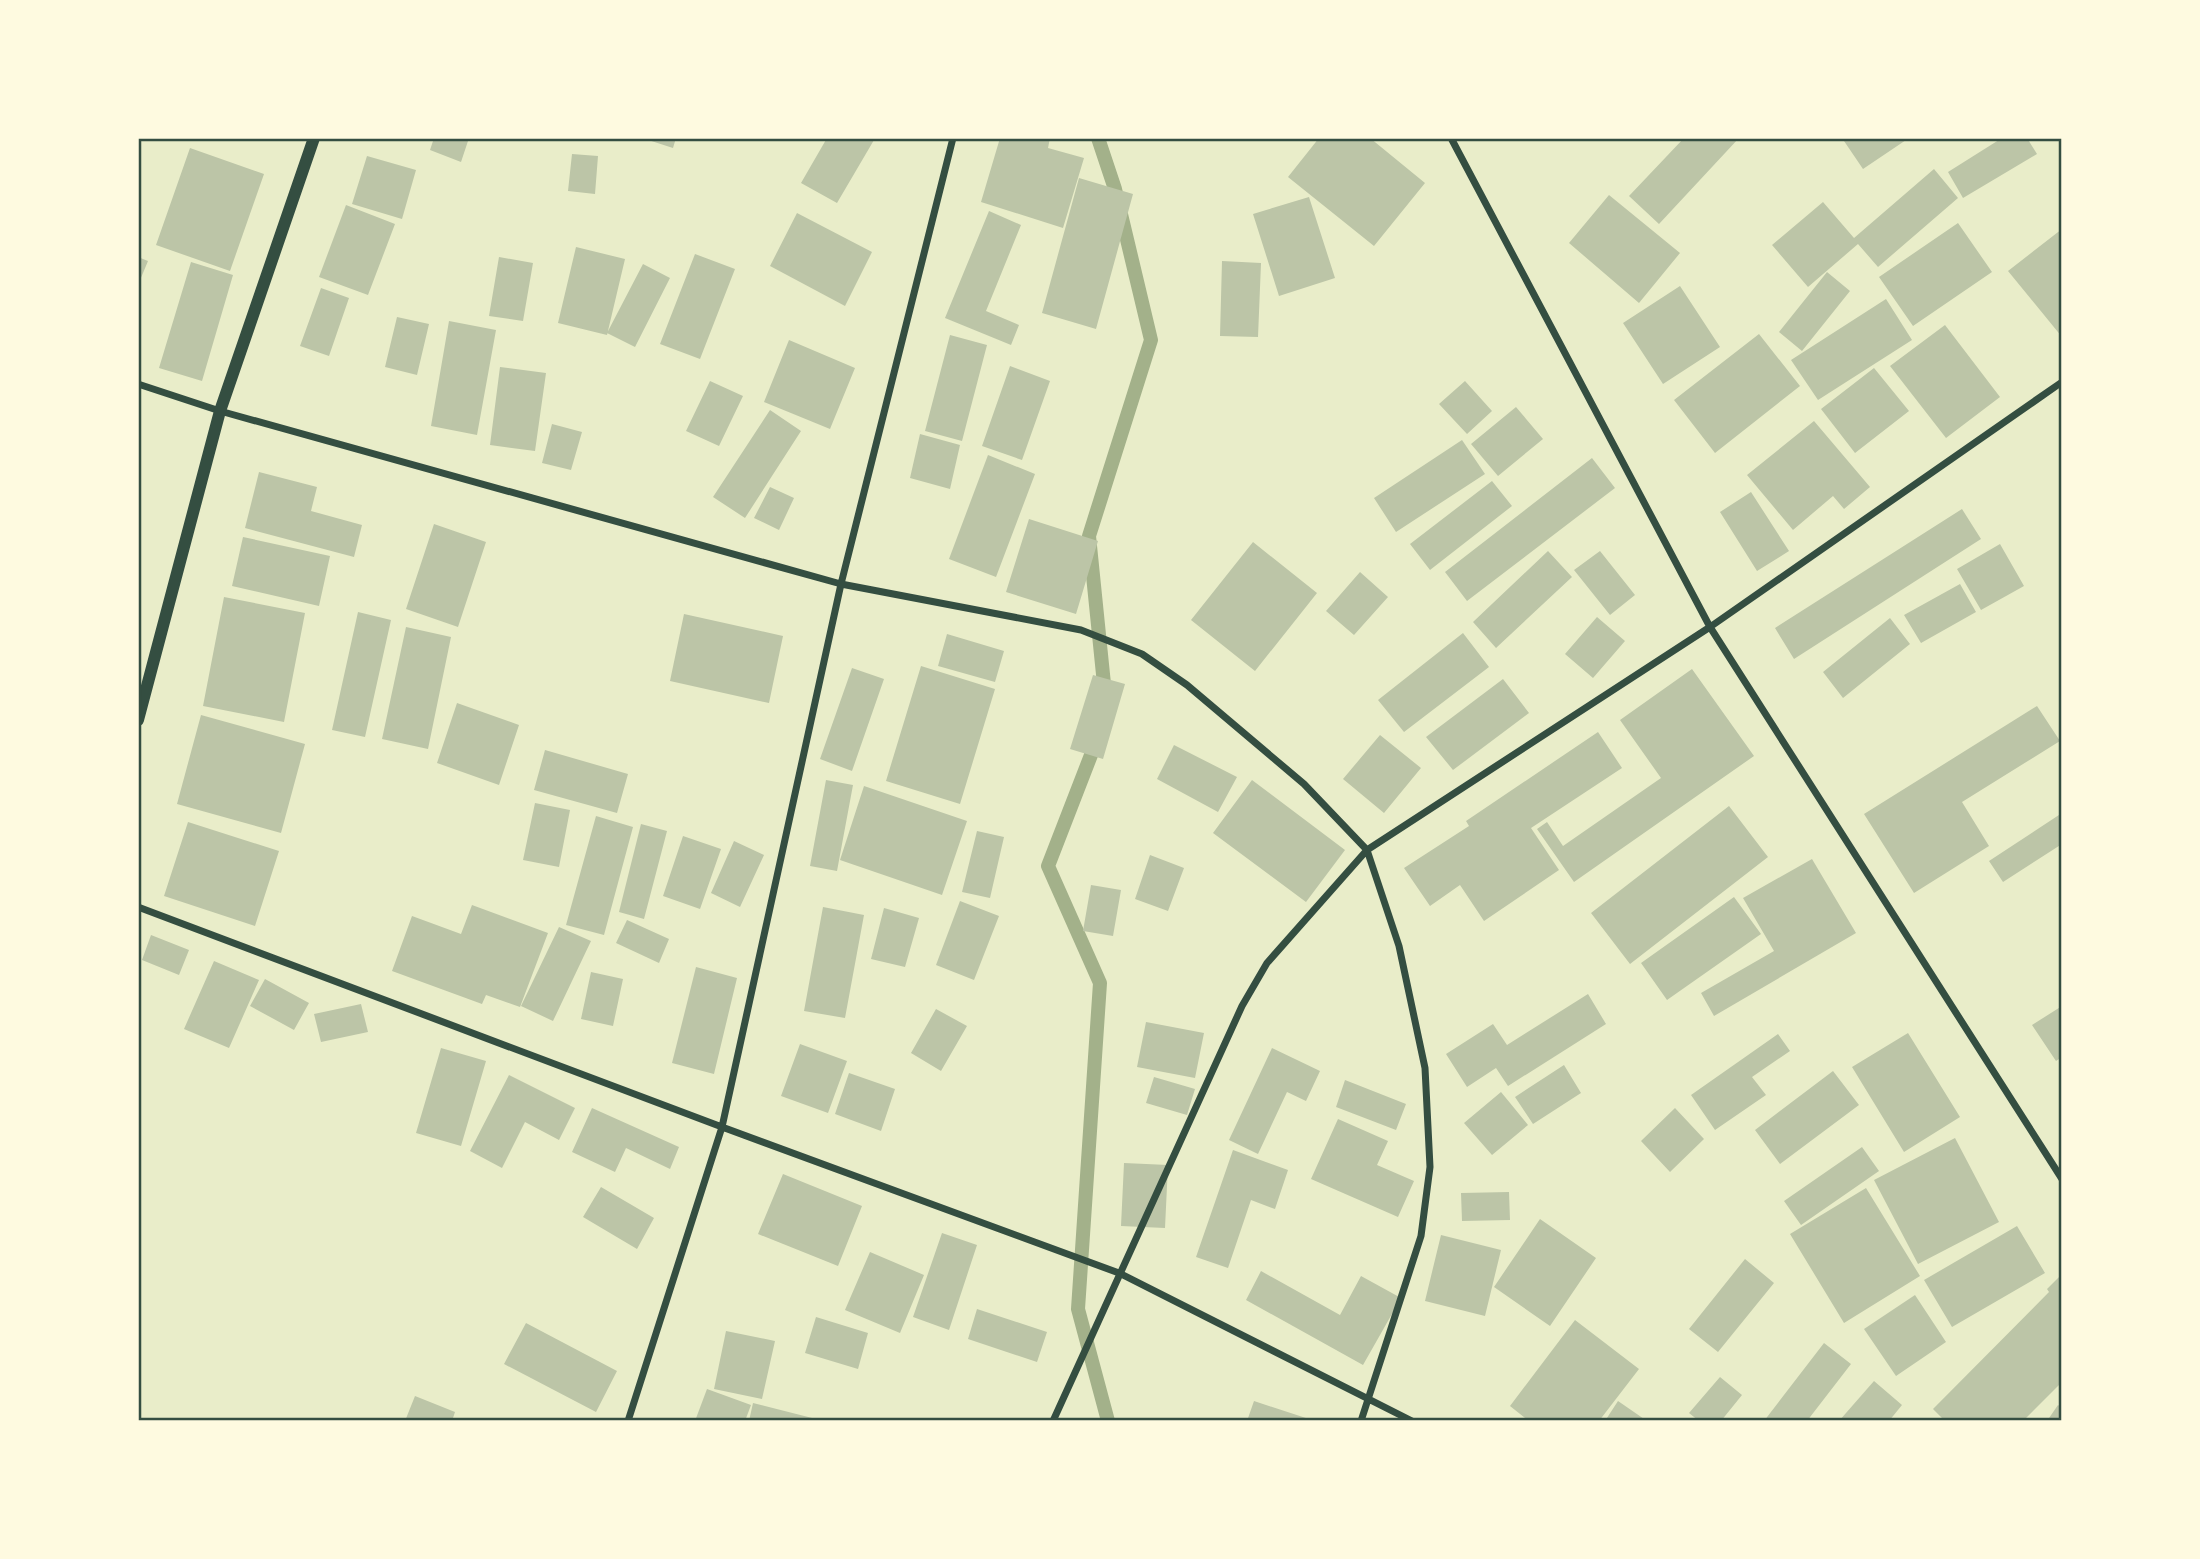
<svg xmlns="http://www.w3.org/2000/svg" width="2200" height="1559" viewBox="0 0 2200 1559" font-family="Inter,sans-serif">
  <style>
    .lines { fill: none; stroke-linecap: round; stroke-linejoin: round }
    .stream { stroke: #a3b18a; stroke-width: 14 }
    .building { fill: #bcc5a7 }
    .minor { stroke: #344e41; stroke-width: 7 }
    .tertiary { stroke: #344e41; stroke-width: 12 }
    .neatline { fill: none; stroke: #344e41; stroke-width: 2.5 }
  </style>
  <rect width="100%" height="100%" fill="#e9edc9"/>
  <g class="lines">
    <!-- stream -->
    <path class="stream" d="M 1098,138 L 1115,189 L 1151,340 L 1089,536 L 1105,694
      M 1098,737 L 1048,866 L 1100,983 L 1078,1309 L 1108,1421"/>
  </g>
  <!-- building -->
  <path class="building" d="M 434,138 L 469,138 L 461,162 L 430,150 Z
    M 642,138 L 676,138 L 673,148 Z
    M 827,138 L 874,140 L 837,203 L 801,183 Z
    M 1000,138 L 1050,138 L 1048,148 L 1084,158 L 1063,228 L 981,202 Z
    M 1319,138 L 1370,138 L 1425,183 L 1374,246 L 1288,177 Z
    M 1684,138 L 1739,138 L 1659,224 L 1629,196 Z
    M 1848,138 L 1909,138 L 1863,169 L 1844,141 Z
    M 2002,138 L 2027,138 L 2037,154 L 1963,198 L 1948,172 Z
    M 190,148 L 264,174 L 230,271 L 156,245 Z
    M 572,154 L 598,156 L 595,194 L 568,191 Z
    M 367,156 L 416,170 L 402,219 L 352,204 Z
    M 1934,169 L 1958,198 L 1878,267 L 1858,244 L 1808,287 L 1772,245 L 1823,202 L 1854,238 Z
    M 1079,178 L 1133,194 L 1096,329 L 1042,313 Z
    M 1609,195 L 1680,253 L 1639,303 L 1569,243 Z
    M 1309,197 L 1335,278 L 1279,296 L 1253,214 Z
    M 346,205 L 395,224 L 368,295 L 319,277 Z
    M 989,211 L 1021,225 L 986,311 L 1019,325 L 1011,345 L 945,318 Z
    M 797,213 L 872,252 L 845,306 L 770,266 Z
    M 1958,223 L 1992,272 L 1913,326 L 1879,277 Z
    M 2062,229 L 2062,337 L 2008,271 Z
    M 576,247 L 625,259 L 607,335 L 558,323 Z
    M 695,254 L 735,269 L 700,359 L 660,344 Z
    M 138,257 L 148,261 L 138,285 Z
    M 499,257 L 533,263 L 523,321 L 489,316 Z
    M 1222,261 L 1261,263 L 1258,337 L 1220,336 Z
    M 191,262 L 233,275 L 202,381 L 159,368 Z
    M 643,264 L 670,278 L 635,347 L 607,333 Z
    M 1827,272 L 1850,291 L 1802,351 L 1779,332 Z
    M 1680,286 L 1720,347 L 1663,384 L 1623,323 Z
    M 321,288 L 349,298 L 329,356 L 300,346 Z
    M 1886,299 L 1912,340 L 1818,400 L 1791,360 Z
    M 397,317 L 429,324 L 417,375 L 385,367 Z
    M 449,321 L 496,330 L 477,435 L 431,426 Z
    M 1945,325 L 2000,397 L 1946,438 L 1890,366 Z
    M 1759,334 L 1800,386 L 1715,453 L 1674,400 Z
    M 950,335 L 987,345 L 962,441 L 925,431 Z
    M 789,340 L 855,368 L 830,429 L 764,402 Z
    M 1010,366 L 1050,381 L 1022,460 L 982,446 Z
    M 500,367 L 546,373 L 535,451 L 490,445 Z
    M 1874,368 L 1909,411 L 1855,453 L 1821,409 Z
    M 710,381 L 743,396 L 719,446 L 686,431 Z
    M 1465,381 L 1492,411 L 1467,434 L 1439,404 Z
    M 1516,407 L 1543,439 L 1498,476 L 1471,444 Z
    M 770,410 L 801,431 L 745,518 L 713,497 Z
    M 1814,421 L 1870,487 L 1844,509 L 1833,496 L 1793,530 L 1747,475 Z
    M 552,424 L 582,432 L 571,470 L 542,463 Z
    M 920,434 L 960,445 L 950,489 L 910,478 Z
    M 1462,440 L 1485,474 L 1396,532 L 1374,498 Z
    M 988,455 L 1035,474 L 996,577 L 949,559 Z
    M 1592,458 L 1615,488 L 1467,601 L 1445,572 Z
    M 259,472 L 317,487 L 311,511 L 362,525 L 354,557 L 245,528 Z
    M 1492,481 L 1512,506 L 1430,570 L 1410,544 Z
    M 770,487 L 794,498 L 779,530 L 754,518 Z
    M 1751,492 L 1789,551 L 1757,571 L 1720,512 Z
    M 1962,509 L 1981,539 L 1794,659 L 1775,628 Z
    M 1029,519 L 1098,541 L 1076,614 L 1006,592 Z
    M 434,524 L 486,542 L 458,627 L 406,609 Z
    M 243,537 L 330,556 L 319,606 L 232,586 Z
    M 1253,542 L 1317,593 L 1255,671 L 1191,620 Z
    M 2000,544 L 2024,586 L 1981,610 L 1957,569 Z
    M 1548,551 L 1572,577 L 1496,648 L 1473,622 Z
    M 1600,551 L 1635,595 L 1610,615 L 1574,570 Z
    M 1360,572 L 1388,597 L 1354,635 L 1326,611 Z
    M 1960,584 L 1976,612 L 1921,643 L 1904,615 Z
    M 224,597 L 305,613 L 284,722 L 203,706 Z
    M 358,612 L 391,620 L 365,737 L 332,730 Z
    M 684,614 L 783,636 L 769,703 L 670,681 Z
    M 1597,617 L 1625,641 L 1593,678 L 1565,654 Z
    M 1890,618 L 1910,644 L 1843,698 L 1823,672 Z
    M 406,627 L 451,637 L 428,749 L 382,739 Z
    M 1463,633 L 1489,667 L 1404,732 L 1378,700 Z
    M 947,634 L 1004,651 L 995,682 L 938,666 Z
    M 921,666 L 995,689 L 960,804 L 886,781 Z
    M 852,668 L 884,679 L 852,771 L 820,759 Z
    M 1692,669 L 1754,756 L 1574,882 L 1537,829 L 1547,822 L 1563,846 L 1661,778 L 1620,720 Z
    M 1093,675 L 1125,684 L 1103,759 L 1070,749 Z
    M 1503,679 L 1529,713 L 1453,770 L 1426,737 Z
    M 457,703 L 519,725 L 499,785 L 437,763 Z
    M 2037,706 L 2060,741 L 1962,802 L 1989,846 L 1914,893 L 1864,814 Z
    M 201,715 L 305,744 L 281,833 L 177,804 Z
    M 1598,732 L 1622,768 L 1531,828 L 1559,870 L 1484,921 L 1460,885 L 1430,906 L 1404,868 L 1469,826 L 1466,821 Z
    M 1380,735 L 1421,768 L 1384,813 L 1343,779 Z
    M 1174,745 L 1237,777 L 1218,812 L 1157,779 Z
    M 545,750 L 628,774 L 617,813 L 534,790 Z
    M 826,780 L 853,785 L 837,871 L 810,866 Z
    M 1252,780 L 1345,850 L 1306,902 L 1213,833 Z
    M 864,786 L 967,821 L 942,895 L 840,860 Z
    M 535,803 L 570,810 L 559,867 L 523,860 Z
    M 1729,806 L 1768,857 L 1630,964 L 1591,913 Z
    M 2062,813 L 2062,844 L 2003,882 L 1989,861 Z
    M 596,816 L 633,827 L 604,935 L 566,925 Z
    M 188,822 L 279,851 L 255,926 L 164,896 Z
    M 641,824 L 667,831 L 644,919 L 619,912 Z
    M 977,831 L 1004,837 L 990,898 L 962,892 Z
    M 683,836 L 721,849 L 700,909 L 663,896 Z
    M 734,841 L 764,855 L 740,907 L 711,893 Z
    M 1150,855 L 1184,868 L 1168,911 L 1135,899 Z
    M 1812,859 L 1856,933 L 1714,1016 L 1701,993 L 1774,951 L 1743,898 Z
    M 1091,885 L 1121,890 L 1113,936 L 1083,931 Z
    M 1734,897 L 1761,934 L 1667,1000 L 1641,963 Z
    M 960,901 L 999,916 L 974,980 L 936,965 Z
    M 472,905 L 548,933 L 520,1007 L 486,995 L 482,1004 L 392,971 L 412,916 L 461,934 Z
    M 823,907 L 864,915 L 845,1018 L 804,1011 Z
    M 884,908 L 919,918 L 905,967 L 871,959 Z
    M 627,920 L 669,939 L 659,963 L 616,943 Z
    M 559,927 L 591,941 L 553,1021 L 521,1006 Z
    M 151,935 L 189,950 L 179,975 L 142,960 Z
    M 214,961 L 259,980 L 229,1048 L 184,1029 Z
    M 696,967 L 737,978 L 714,1074 L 672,1063 Z
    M 591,972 L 623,979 L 613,1026 L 581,1019 Z
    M 265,979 L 309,1003 L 294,1030 L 250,1006 Z
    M 1588,994 L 1606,1024 L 1508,1086 L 1496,1068 L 1467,1087 L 1446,1054 L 1493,1024 L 1507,1045 Z
    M 361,1004 L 368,1032 L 321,1042 L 314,1014 Z
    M 2062,1006 L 2062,1057 L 2056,1061 L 2032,1025 Z
    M 936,1009 L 967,1026 L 941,1071 L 911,1053 Z
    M 1146,1022 L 1204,1033 L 1195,1078 L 1137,1067 Z
    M 1908,1033 L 1960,1117 L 1904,1152 L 1852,1067 Z
    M 1778,1034 L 1790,1051 L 1752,1077 L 1766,1095 L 1715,1130 L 1691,1095 Z
    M 800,1044 L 847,1061 L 828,1113 L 781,1096 Z
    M 441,1048 L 486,1061 L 461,1146 L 416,1133 Z
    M 1272,1048 L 1320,1071 L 1306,1101 L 1287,1092 L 1258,1154 L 1229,1140 Z
    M 1564,1065 L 1581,1093 L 1533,1124 L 1515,1097 Z
    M 1833,1071 L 1859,1105 L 1780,1164 L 1755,1130 Z
    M 849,1073 L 895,1089 L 881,1131 L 835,1114 Z
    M 509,1075 L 575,1108 L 559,1140 L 525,1122 L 502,1168 L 470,1151 Z
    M 1154,1077 L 1195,1089 L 1187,1115 L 1146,1103 Z
    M 1345,1080 L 1406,1104 L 1396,1130 L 1336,1107 Z
    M 1501,1092 L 1528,1125 L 1492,1155 L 1464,1123 Z
    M 592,1108 L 679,1147 L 670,1169 L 626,1148 L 615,1172 L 572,1152 Z
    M 1675,1108 L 1704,1139 L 1670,1172 L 1641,1141 Z
    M 1338,1119 L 1388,1141 L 1377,1165 L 1414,1181 L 1398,1217 L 1311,1179 Z
    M 1955,1138 L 1999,1222 L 1918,1264 L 1874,1180 Z
    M 1862,1147 L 1879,1171 L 1801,1225 L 1784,1201 Z
    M 1233,1150 L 1288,1170 L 1275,1209 L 1251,1200 L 1228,1268 L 1196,1257 Z
    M 1124,1163 L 1168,1165 L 1165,1228 L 1121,1226 Z
    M 783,1174 L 862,1206 L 838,1266 L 758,1234 Z
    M 601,1187 L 654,1218 L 637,1249 L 583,1217 Z
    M 1866,1188 L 1920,1276 L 1844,1323 L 1790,1234 Z
    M 1509,1192 L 1510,1220 L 1462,1221 L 1461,1193 Z
    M 1540,1219 L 1596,1258 L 1550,1326 L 1494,1287 Z
    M 2017,1226 L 2045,1273 L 1952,1327 L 1924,1280 Z
    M 942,1233 L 977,1245 L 949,1330 L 913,1317 Z
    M 1441,1235 L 1501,1250 L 1485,1316 L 1425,1301 Z
    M 870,1252 L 924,1275 L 900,1333 L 845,1310 Z
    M 1745,1259 L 1774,1283 L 1718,1352 L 1689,1329 Z
    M 1261,1271 L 1340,1315 L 1361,1276 L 1401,1298 L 1363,1365 L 1246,1300 Z
    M 2062,1274 L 2062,1382 L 2023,1421 L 1945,1421 L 1933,1409 L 2049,1292 L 2047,1289 Z
    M 1915,1295 L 1946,1342 L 1896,1376 L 1864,1329 Z
    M 977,1309 L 1047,1332 L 1037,1362 L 968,1339 Z
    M 816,1317 L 868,1333 L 858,1369 L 805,1353 Z
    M 1575,1320 L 1639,1369 L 1599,1421 L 1529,1421 L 1510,1406 Z
    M 526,1323 L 617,1371 L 596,1412 L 504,1364 Z
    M 726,1331 L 775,1341 L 762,1399 L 714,1389 Z
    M 1824,1343 L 1851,1364 L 1807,1421 L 1764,1421 Z
    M 1720,1377 L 1742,1395 L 1721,1421 L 1699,1421 L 1689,1413 Z
    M 1874,1381 L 1902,1405 L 1889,1421 L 1839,1421 Z
    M 707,1389 L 751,1405 L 745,1421 L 695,1421 Z
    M 415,1396 L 455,1412 L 452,1421 L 405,1421 Z
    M 1254,1401 L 1312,1420 L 1311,1421 L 1247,1421 Z
    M 1618,1401 L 1647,1421 L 1605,1421 Z
    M 753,1403 L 820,1420 L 820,1421 L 749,1421 Z
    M 2058,1405 L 2062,1408 L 2062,1421 L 2047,1421 Z"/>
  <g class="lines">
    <!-- minor -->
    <path class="minor" d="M 1451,138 L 1710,627 L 2062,1179
      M 138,384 L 220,411 L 841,584 L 1081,630 L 1142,654 L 1187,685 L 1304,784 L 1367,850 L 1399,946 L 1425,1068 L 1430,1167 L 1421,1236 L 1361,1421
      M 138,907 L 722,1127 L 1119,1273 L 1412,1421
      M 628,1421 L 722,1127 L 841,584 L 953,138
      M 1053,1421 L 1242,1006 L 1267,963 L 1367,850 L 1710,627 L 2062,382"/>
    <!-- tertiary -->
    <path class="tertiary" d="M 138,720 L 220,411 L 314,138"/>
  </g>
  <!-- border -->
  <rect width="2200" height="1559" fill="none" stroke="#fefae0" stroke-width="280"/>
  <rect x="140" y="140" width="1920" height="1279" class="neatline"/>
</svg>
